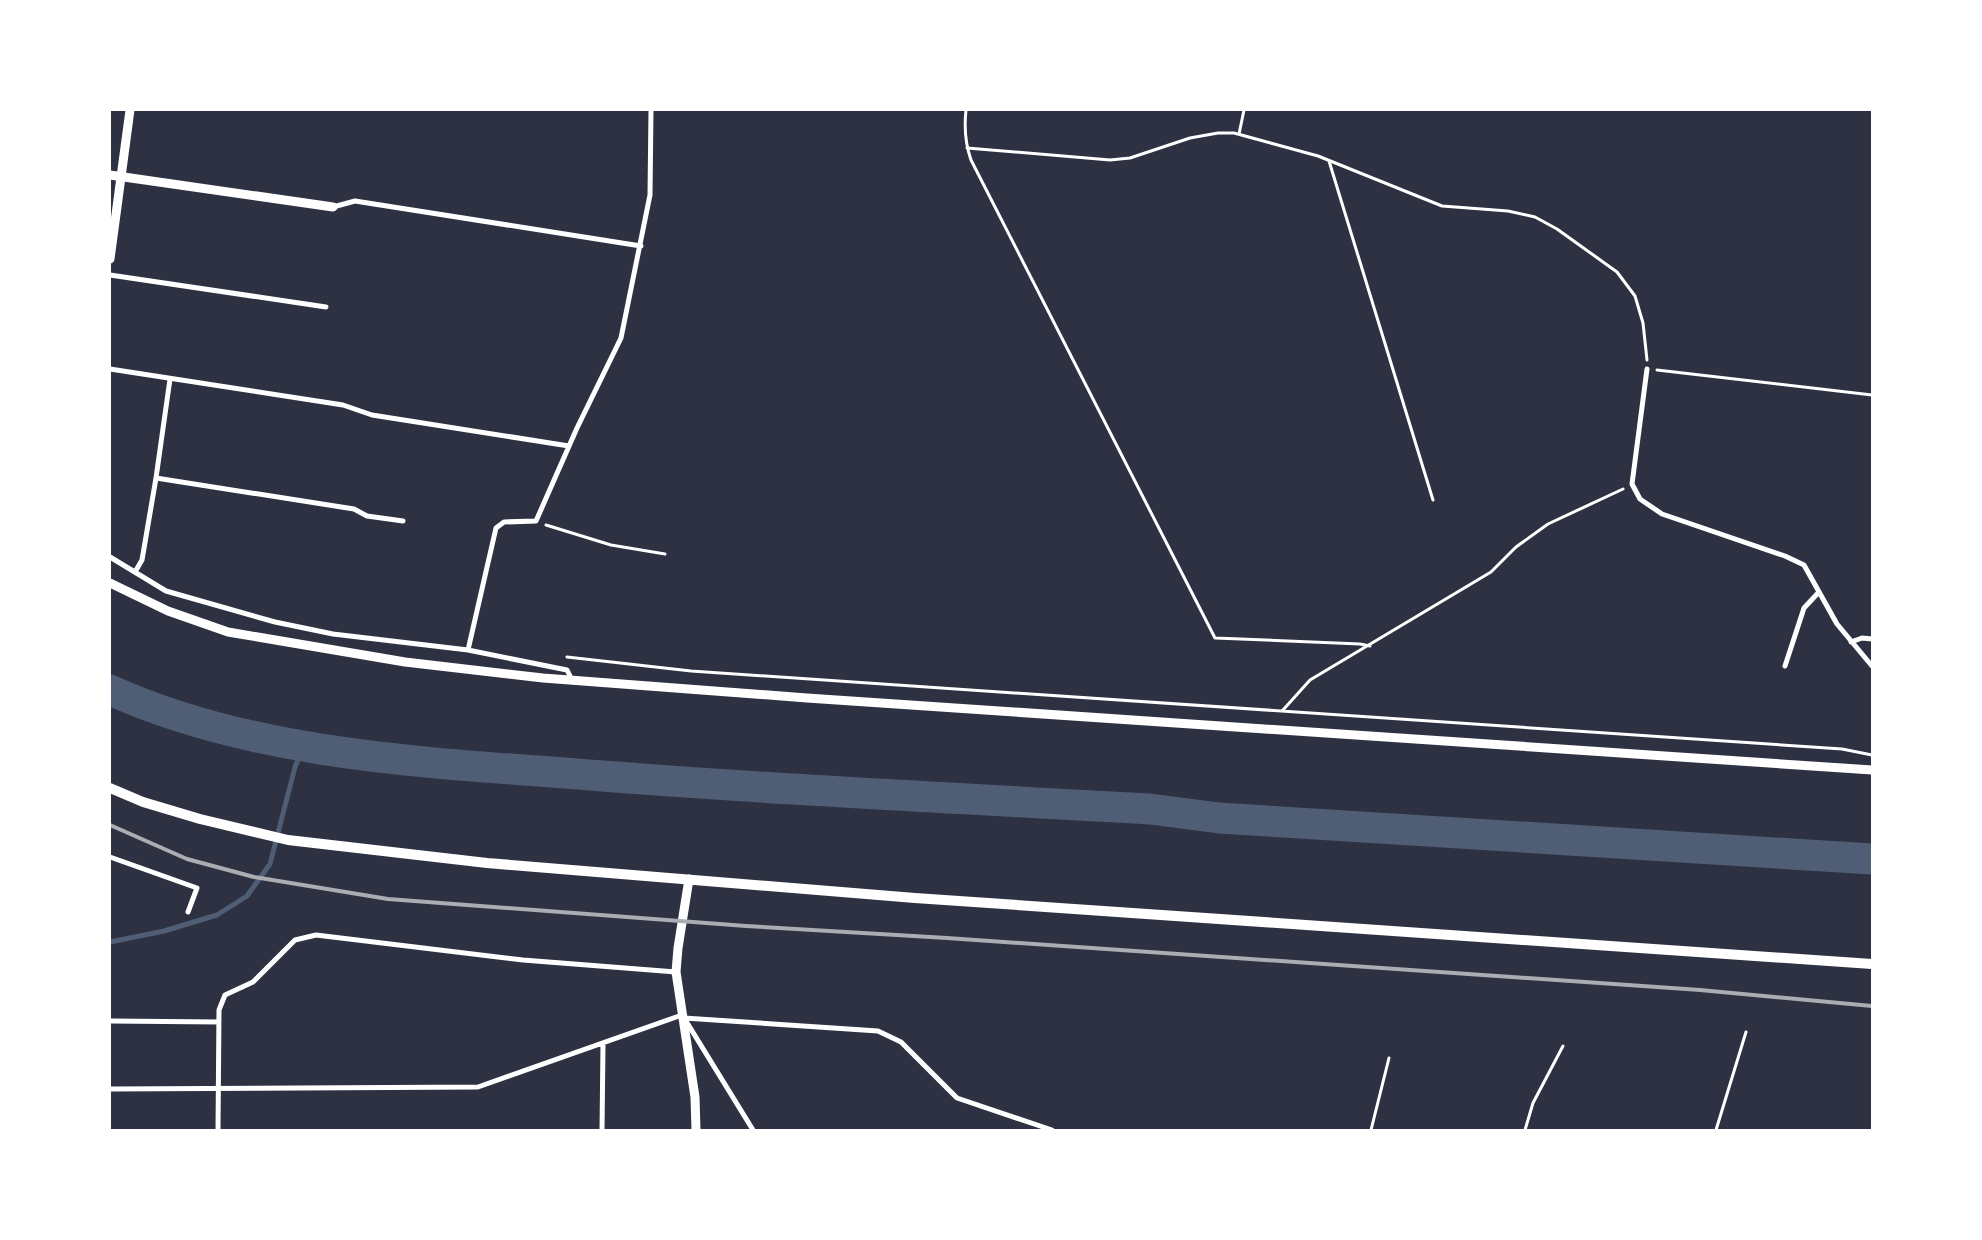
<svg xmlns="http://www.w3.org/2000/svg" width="1982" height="1240" viewBox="0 0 1982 1240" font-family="Arial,sans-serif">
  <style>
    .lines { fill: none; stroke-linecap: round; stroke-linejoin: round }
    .stream { stroke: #4f5d75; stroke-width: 5 }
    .river { stroke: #4f5d75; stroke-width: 31 }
    .path { stroke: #fff; stroke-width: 3 }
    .minor { stroke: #fff; stroke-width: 5 }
    .tertiary { stroke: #fff; stroke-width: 9 }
    .secondary { stroke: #fff; stroke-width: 10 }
    .rail { stroke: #abadb3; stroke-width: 4 }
  </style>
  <rect width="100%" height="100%" fill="#2d3142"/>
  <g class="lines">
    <!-- stream -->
    <path class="stream" d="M 110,942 L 164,931 L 217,915 L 247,896 L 270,864 L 295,767 L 304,745"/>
    <!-- river -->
    <path class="river" d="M 110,690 C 249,753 415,762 565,773 C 760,789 955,798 1150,809 L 1219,818 L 1872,859"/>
    <!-- path -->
    <path class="path" d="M 966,110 C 964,128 965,143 971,160 L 1215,638 L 1360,644 L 1370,646
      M 1239,134 L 1244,110
      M 967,148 L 1110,160 L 1130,158 L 1190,138 L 1218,133 L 1234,133 L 1318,156 L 1442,206 L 1508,211 L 1535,217 L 1557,229 L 1617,272 L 1635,296 L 1643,323 L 1647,360
      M 1329,161 L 1433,500
      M 1657,370 L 1872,395
      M 546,525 L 611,545 L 665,554
      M 567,657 L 691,671 L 1842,749 L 1872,755
      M 1283,710 L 1310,680 L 1491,572 L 1516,547 L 1548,524 L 1623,489
      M 1371,1130 L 1389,1058
      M 1525,1130 L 1533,1103 L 1563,1046
      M 1716,1130 L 1746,1032"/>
    <!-- minor -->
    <path class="minor" d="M 333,207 L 355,201 L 641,246
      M 110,275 L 326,307
      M 110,369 L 343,405 L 372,415 L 569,446
      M 1647,369 L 1632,484 L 1640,499 L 1662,514 L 1785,556 L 1804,565 L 1837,624 L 1872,666
      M 170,379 L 156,478 L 354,509 L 367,516 L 403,521
      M 110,557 L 166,591 L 275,622 L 333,634 L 468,650 L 567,670 L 572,680
      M 135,572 L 142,560 L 156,478
      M 1851,642 L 1862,638 L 1872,639
      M 468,650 L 496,528 L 504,522 L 536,521 L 577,428 L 621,338 L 650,195 L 651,110
      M 1785,666 L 1804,608 L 1819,592
      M 110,857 L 197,888 L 188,912
      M 110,1021 L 219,1022
      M 686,1021 L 753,1130
      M 110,1089 L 478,1087 L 682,1015 L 684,1018 L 878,1031 L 901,1042 L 957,1098 L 1052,1130
      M 218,1130 L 219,1010 L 225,995 L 253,982 L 295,940 L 316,935 L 523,960 L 676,972
      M 602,1130 L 603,1045"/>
    <!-- tertiary -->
    <path class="tertiary" d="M 110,175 L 333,207
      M 110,259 L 130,110
      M 110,583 L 168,611 L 228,632 L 405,662 L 543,678 L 807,698 L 1872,770
      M 689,879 L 678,948 L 676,972 L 695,1097 L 696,1130"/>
    <!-- secondary -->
    <path class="secondary" d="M 110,788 L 143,802 L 200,819 L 288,840 L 487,863 L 915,898 L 1872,964"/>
    <!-- rail -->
    <path class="rail" d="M 110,825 L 187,859 L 254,877 L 388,899 L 746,926 L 947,938 L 1700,990 L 1872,1006"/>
  </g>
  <!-- border -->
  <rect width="1982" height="1240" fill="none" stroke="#ffffff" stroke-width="222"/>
</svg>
